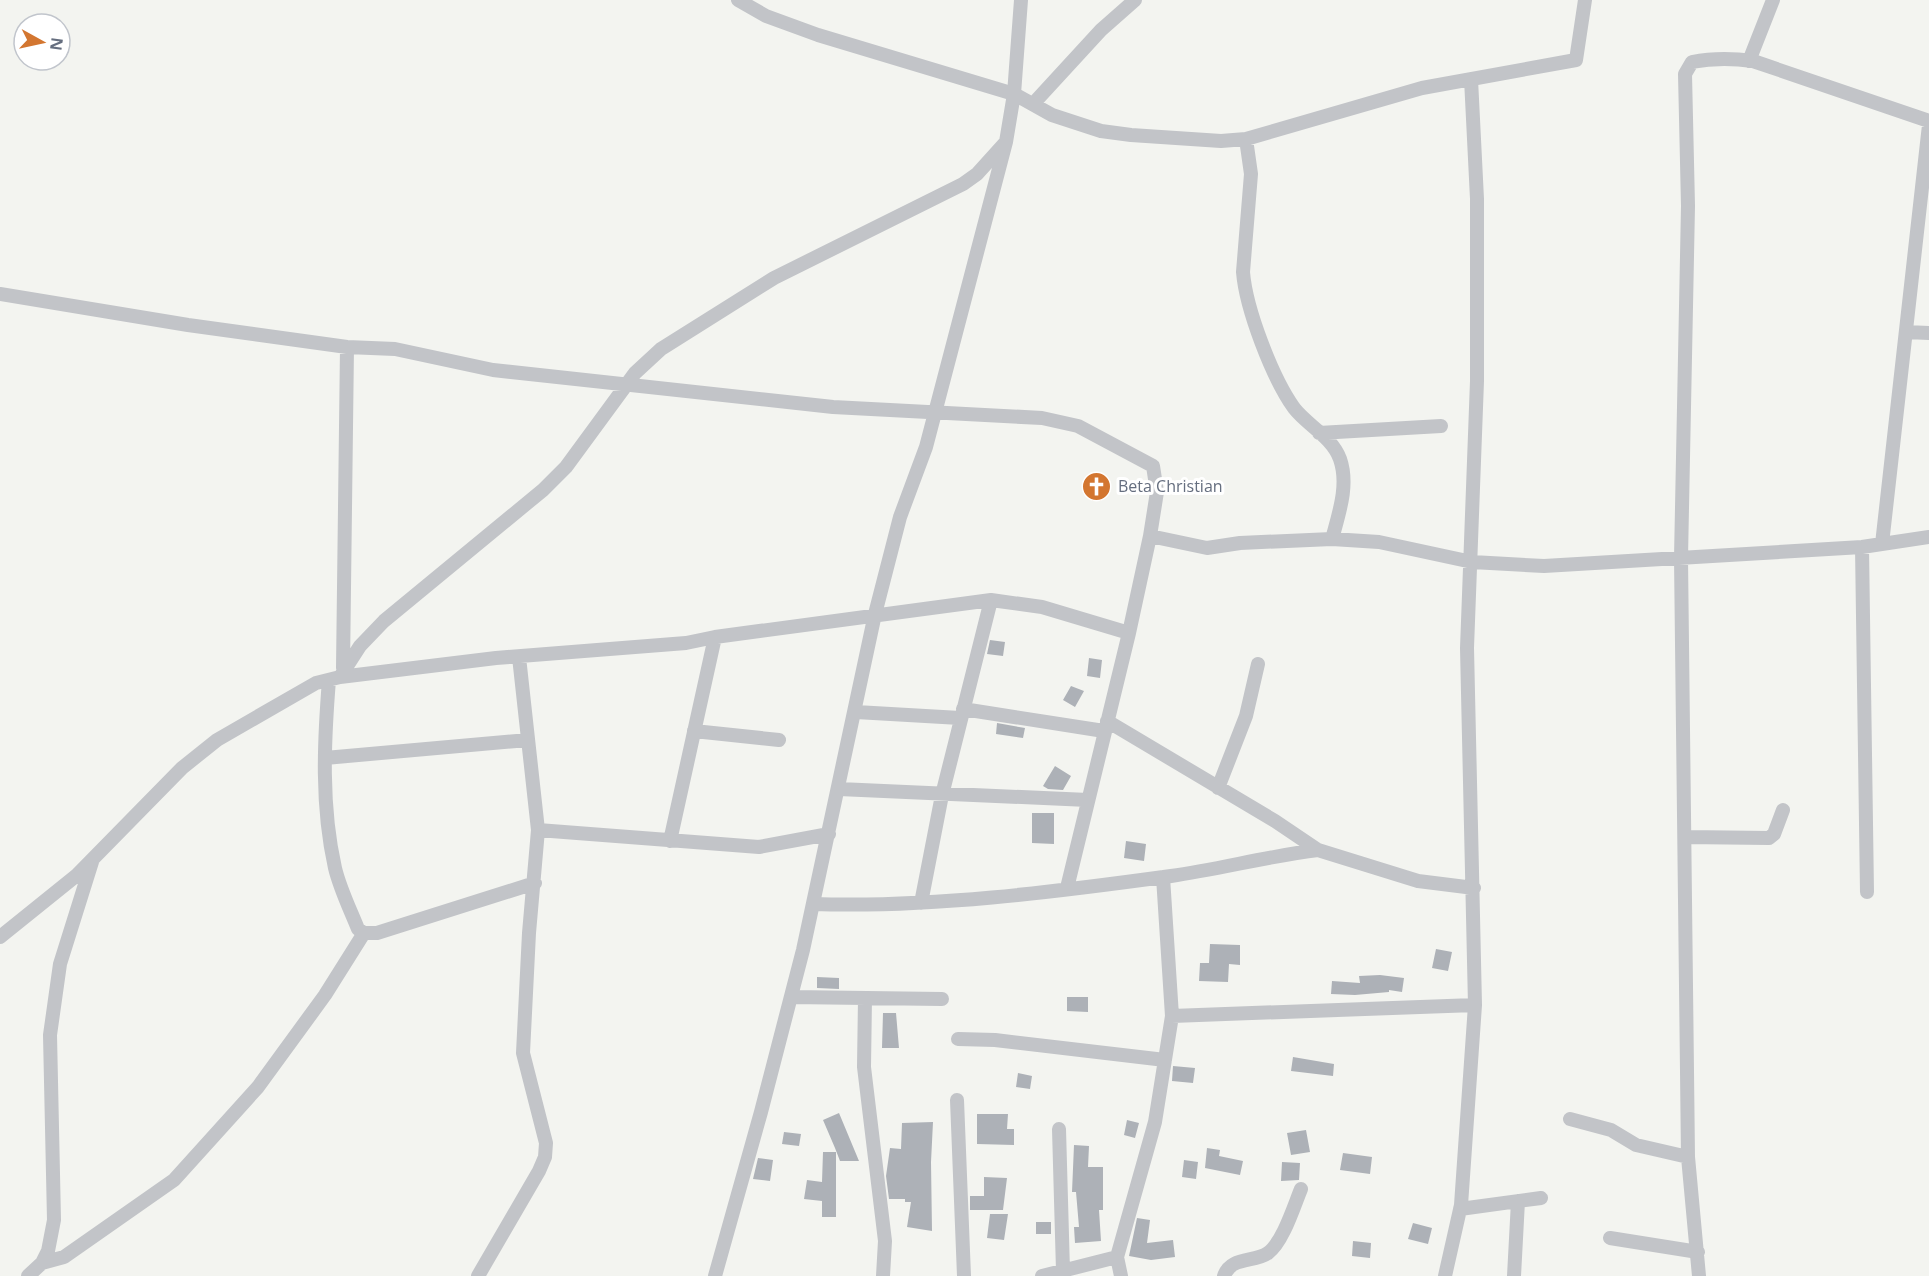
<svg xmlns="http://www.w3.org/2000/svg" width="1929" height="1276" viewBox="0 0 1929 1276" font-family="'Open Sans',sans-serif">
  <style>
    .building { fill: #adb1b7 }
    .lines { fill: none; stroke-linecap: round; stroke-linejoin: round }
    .street { stroke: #c2c4c8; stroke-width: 14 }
    .labels { text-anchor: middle; stroke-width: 6; stroke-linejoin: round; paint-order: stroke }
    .poi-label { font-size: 16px; fill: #656e7f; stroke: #fff; text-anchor: start }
  </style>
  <rect width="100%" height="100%" fill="#f3f4f0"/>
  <!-- building -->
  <path class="building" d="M 990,640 L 1005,642 L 1003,656 L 987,654 Z
    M 1089,658 L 1102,660 L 1100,678 L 1087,676 Z
    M 1071,686 L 1084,691 L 1075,707 L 1063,700 Z
    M 997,723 L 1025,728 L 1023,738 L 996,734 Z
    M 1055,766 L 1071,776 L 1063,790 L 1048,789 L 1043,786 Z
    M 1032,813 L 1054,813 L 1054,844 L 1032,843 Z
    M 1126,841 L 1146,844 L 1144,861 L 1124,858 Z
    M 1210,944 L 1240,945 L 1240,965 L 1229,964 L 1228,982 L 1199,981 L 1200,963 L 1209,963 Z
    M 1436,949 L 1452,952 L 1448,971 L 1432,968 Z
    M 1380,975 L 1404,978 L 1402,992 L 1389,990 L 1389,992 L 1355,995 L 1331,994 L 1332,981 L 1360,983 L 1359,976 Z
    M 817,977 L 839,978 L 839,989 L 817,988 Z
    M 1067,997 L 1088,997 L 1088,1012 L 1067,1011 Z
    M 883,1013 L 896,1013 L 899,1048 L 882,1048 Z
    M 1293,1057 L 1334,1064 L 1333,1076 L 1291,1071 Z
    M 1173,1066 L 1195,1068 L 1193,1083 L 1172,1081 Z
    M 1018,1073 L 1032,1076 L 1030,1089 L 1016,1087 Z
    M 839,1113 L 859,1161 L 840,1161 L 835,1148 L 823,1120 Z
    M 977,1114 L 1008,1114 L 1007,1129 L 1014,1129 L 1014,1145 L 977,1144 Z
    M 1127,1120 L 1139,1123 L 1135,1138 L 1124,1135 Z
    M 933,1122 L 931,1162 L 932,1231 L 907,1227 L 911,1202 L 905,1202 L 905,1199 L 889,1199 L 886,1176 L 890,1148 L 901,1149 L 902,1123 Z
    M 1306,1130 L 1310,1152 L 1291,1155 L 1287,1133 Z
    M 784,1132 L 801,1134 L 799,1146 L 782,1144 Z
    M 1074,1145 L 1089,1146 L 1088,1167 L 1103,1167 L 1103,1210 L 1099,1210 L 1101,1241 L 1075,1243 L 1074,1227 L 1079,1227 L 1076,1192 L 1072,1192 Z
    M 1207,1148 L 1220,1150 L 1219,1156 L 1243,1161 L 1240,1175 L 1205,1168 Z
    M 823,1152 L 836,1152 L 836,1217 L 822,1217 L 822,1201 L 804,1199 L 807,1180 L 822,1182 Z
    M 1343,1153 L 1372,1157 L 1370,1174 L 1340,1170 Z
    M 758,1158 L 773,1160 L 770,1181 L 753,1179 Z
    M 1184,1160 L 1198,1162 L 1196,1179 L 1182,1177 Z
    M 1282,1162 L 1300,1163 L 1299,1180 L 1281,1181 Z
    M 984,1177 L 1007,1178 L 1003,1210 L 970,1210 L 970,1196 L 984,1196 Z
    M 990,1214 L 1008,1214 L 1004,1240 L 987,1238 Z
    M 1137,1218 L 1150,1220 L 1147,1243 L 1173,1240 L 1175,1257 L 1151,1260 L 1129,1256 Z
    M 1036,1222 L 1051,1222 L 1051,1234 L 1036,1234 Z
    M 1413,1223 L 1432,1228 L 1428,1244 L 1408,1239 Z
    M 1353,1241 L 1371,1243 L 1370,1258 L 1352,1256 Z"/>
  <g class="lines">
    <!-- street -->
    <path class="street" d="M 738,0 L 766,16 L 818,35 L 1014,94 L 1052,115 L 1101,131 L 1131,135 L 1221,141 L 1246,139 L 1422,88 L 1576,60 L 1585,0
      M 1749,61 L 1773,0
      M 1033,104 L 1101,30 L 1135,0
      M 1246,139 L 1251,174 L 1243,272 C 1246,309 1272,377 1294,408 C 1307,425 1332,437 1340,459 C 1349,485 1339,513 1332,539
      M 0,294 L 188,325 L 347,347 L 395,349 L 493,370 L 833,407 L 1042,418 L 1078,426 L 1153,466 L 1157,492 L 1150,536
      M 1906,332 L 1929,333
      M 1319,433 L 1441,426
      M 1882,544 L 1929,125
      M 1862,547 L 1867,892
      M 343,668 L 347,347
      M 340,677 L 360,646 L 384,621 L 543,490 L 566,467 L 635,373 L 661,349 L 774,278 L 963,184 L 977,174 L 1005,143
      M 329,680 C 324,742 321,806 335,868 C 340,889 350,909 358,929 L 364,933 L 377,933 L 535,883
      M 963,709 L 1104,731
      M 856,712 L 960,718
      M 1107,721 L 1275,821 L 1318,850 L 1418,881 L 1474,888
      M 694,731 L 779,740
      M 325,758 L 528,740
      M 1218,788 L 1246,716 L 1258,664
      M 839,789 L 1088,800
      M 538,830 L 759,847 L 829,834
      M 1685,837 L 1769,838 L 1774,834 L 1783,810
      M 670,841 L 715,637
      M 1163,877 L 1172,1016
      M 1067,888 L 1129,633
      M 921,903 L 942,795 L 991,600
      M 813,904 C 930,908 1054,892 1171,876 C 1220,869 1269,856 1318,850
      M 0,937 L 77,875 L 182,768 L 217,740 L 316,683 L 340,677 L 496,658 L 686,643 L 715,637 L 991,600 L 1042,607 L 1129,633 L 1150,536 L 1207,548 L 1240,543 L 1332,539 L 1379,542 L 1472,562 L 1544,566 L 1862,547 L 1929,537
      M 791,997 L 942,999
      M 865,998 L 864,1067 L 885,1241 L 883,1276
      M 958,1039 L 995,1040 L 1165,1060
      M 957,1100 L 964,1276
      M 1570,1119 L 1611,1130 L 1636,1145 L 1688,1157
      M 1059,1129 L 1063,1271
      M 1460,1209 L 1541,1198
      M 1610,1238 L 1698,1252
      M 42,1263 L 64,1257 L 174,1180 L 258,1087 L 325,995 L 364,933
      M 28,1276 L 42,1263 L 48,1251 L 54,1220 L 50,1035 L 60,964 L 92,862
      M 478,1276 L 539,1171 L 545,1157 L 546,1143 L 523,1053 L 529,933 L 538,830 L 519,657
      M 715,1276 L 761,1112 L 803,950 L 875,614 L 900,517 L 926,447 L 1006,142 L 1014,94 L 1021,0
      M 1042,1276 L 1117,1257
      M 1121,1276 L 1117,1257 L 1155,1122 L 1172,1016 L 1475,1005
      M 1224,1276 C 1231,1256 1254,1263 1268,1253 C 1283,1242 1294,1206 1301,1189
      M 1445,1276 L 1461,1205 L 1475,1005 L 1467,648 L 1477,381 L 1477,199 L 1471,79
      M 1514,1276 L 1518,1201
      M 1699,1276 L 1688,1157 L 1681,558 L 1688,206 L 1685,74 L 1692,62 C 1712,58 1732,58 1753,61 L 1929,121"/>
  </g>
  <!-- icons -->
  <defs>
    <symbol id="church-disc" viewBox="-11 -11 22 22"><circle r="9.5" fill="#d37630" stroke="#fff"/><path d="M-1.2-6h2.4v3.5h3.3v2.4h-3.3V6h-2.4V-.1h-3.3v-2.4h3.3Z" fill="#fff"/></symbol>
  </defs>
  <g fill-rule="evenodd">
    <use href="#church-disc" x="1080" y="470" width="33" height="33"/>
  </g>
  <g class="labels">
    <!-- poi labels -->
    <g class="poi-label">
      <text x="1118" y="492">Beta Christian</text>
    </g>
  </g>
  <!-- north arrow -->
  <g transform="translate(42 42) rotate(98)"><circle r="28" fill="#ffffff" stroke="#c1c5cc" stroke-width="1.5"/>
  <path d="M0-4.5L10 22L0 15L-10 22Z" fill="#d37630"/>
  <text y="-9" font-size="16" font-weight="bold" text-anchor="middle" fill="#656e7f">N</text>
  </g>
</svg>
